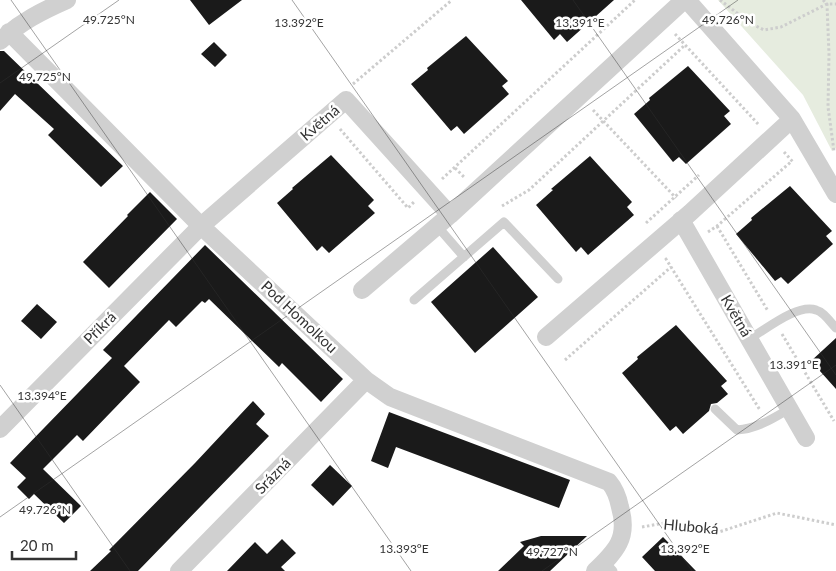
<svg xmlns="http://www.w3.org/2000/svg" width="836" height="571" viewBox="0 0 836 571" font-family="Lato,sans-serif">
  <style>
    .green { fill: #e6ecdf }
    .building { fill: #1a1a1a }
    .lines { fill: none; stroke-linecap: round; stroke-linejoin: round }
    .path { stroke: #cdcdcd; stroke-width: 3; stroke-dasharray: 2.5 2.5; stroke-linecap: butt }
    .service { stroke: #d0d0d0; stroke-width: 9 }
    .minor { stroke: #d0d0d0; stroke-width: 18 }
    .ticks { fill: none; stroke: #333; stroke-width: 1; stroke-opacity: 0.45 }
    .labels { text-anchor: middle; stroke-width: 5; stroke-linejoin: round; paint-order: stroke }
    .street-label { font-size: 15px; fill: #333; stroke: #fff }
    .ticks-label { font-size: 12px; text-anchor: middle; fill: #333; stroke: #fff; stroke-width: 5; stroke-linejoin: round; paint-order: stroke }
  </style>
  <rect width="100%" height="100%" fill="#fff"/>
  <!-- green -->
  <path class="green" d="M 718,0 L 836,0 L 836,148 L 832,151 L 803,95 Z"/>
  <!-- building -->
  <path class="building" d="M 190,0 L 242,0 L 209,25 Z
    M 521,0 L 614,0 L 567,42 L 560,34 L 554,40 Z
    M 466,36 L 508,81 L 502,86 L 509,94 L 464,134 L 457,126 L 451,131 L 411,84 L 428,70 L 427,68 Z
    M 214,42 L 227,55 L 215,67 L 201,54 Z
    M 0,51 L 4,51 L 123,166 L 101,187 L 48,135 L 54,129 L 15,94 L 0,111 Z
    M 688,66 L 730,111 L 724,116 L 731,124 L 686,164 L 679,157 L 673,162 L 634,114 L 650,100 L 649,98 Z
    M 331,155 L 374,200 L 368,206 L 375,213 L 329,253 L 322,246 L 317,251 L 277,203 L 293,189 L 292,188 Z
    M 590,156 L 632,202 L 627,207 L 634,215 L 588,255 L 581,247 L 576,252 L 536,205 L 553,190 L 551,189 Z
    M 790,186 L 832,231 L 826,236 L 833,244 L 788,284 L 781,277 L 775,281 L 736,234 L 752,220 L 751,218 Z
    M 150,192 L 177,219 L 109,288 L 83,262 L 128,216 L 127,215 Z
    M 205,245 L 343,379 L 321,402 L 282,363 L 279,367 L 209,299 L 205,303 L 202,301 L 176,327 L 169,320 L 124,366 L 140,382 L 83,441 L 77,435 L 43,469 L 81,506 L 64,523 L 34,494 L 29,499 L 17,487 L 26,478 L 10,463 L 112,358 L 103,350 Z
    M 493,247 L 538,297 L 475,353 L 431,302 Z
    M 37,304 L 57,322 L 41,339 L 21,321 Z
    M 676,325 L 727,381 L 721,386 L 728,394 L 717,403 L 711,404 L 709,411 L 683,434 L 676,426 L 670,431 L 622,373 L 638,359 L 637,357 Z
    M 836,338 L 836,389 L 811,361 Z
    M 253,401 L 265,414 L 256,424 L 269,436 L 138,571 L 90,571 L 111,551 L 109,550 L 195,463 Z
    M 389,412 L 570,480 L 559,508 L 396,447 L 388,468 L 371,461 Z
    M 330,465 L 352,486 L 333,506 L 311,485 Z
    M 541,536 L 587,536 L 550,571 L 498,571 L 524,546 L 520,542 Z
    M 663,537 L 696,571 L 655,571 L 642,557 Z
    M 282,539 L 296,553 L 281,567 L 285,571 L 227,571 L 255,542 L 267,554 Z"/>
  <g class="lines">
    <!-- path -->
    <path class="path" d="M 720,0 L 750,23 L 764,30 L 781,27 L 827,4 L 836,4
      M 823,0 L 827,4 L 829,54 L 828,107 L 834,151
      M 675,34 L 759,125
      M 353,84 L 452,0
      M 593,110 L 676,198
      M 340,129 L 408,208 L 414,202
      M 784,152 L 793,162
      M 455,168 L 465,178
      M 442,179 L 635,0
      M 502,206 L 529,190 L 685,45
      M 646,223 L 699,175
      M 717,226 L 768,311
      M 708,232 L 717,226 L 792,161
      M 667,259 L 666,259 L 760,410
      M 782,334 L 834,421
      M 565,360 L 671,267
      M 642,527 L 670,522 L 719,532 L 777,513 L 836,525"/>
    <!-- service -->
    <path class="service" d="M 437,226 L 464,257
      M 414,300 L 504,222 L 558,279
      M 749,339 C 765,330 798,303 816,310 C 824,312 830,322 836,328
      M 715,409 L 737,430 C 756,429 772,419 789,409
      M 605,562 L 613,571"/>
    <!-- minor -->
    <path class="minor" d="M 687,0 L 792,119 L 836,194
      M 9,32 L 201,226 L 366,380 L 390,397 L 609,482 C 615,489 618,497 620,507 C 629,538 616,551 595,571
      M 0,41 C 20,22 42,11 67,0
      M 681,220 L 806,438
      M 362,290 L 450,215 L 684,0
      M 546,337 L 690,213 L 792,119
      M 0,429 L 201,226 L 346,100 L 450,215
      M 179,571 L 366,380"/>
  </g>
  <!-- ticks -->
  <path class="ticks" d="M 11,0 L 411,571M 292,0 L 692,571M 573,0 L 836,375M 0,83 L 119,0M 0,385 L 130,571M 0,517 L 738,0M 542,571 L 836,365"/>
  <g class="labels">
    <!-- street labels -->
    <g class="street-label">
      <text transform="translate(320 123) rotate(-41)" y="5">Květná</text>
      <text transform="translate(736 316) rotate(60)" y="5">Květná</text>
      <text transform="translate(299 317) rotate(43)" y="5">Pod Homolkou</text>
      <text transform="translate(100 328) rotate(-45)" y="5">Příkrá</text>
      <text transform="translate(273 476) rotate(-46)" y="5">Srázná</text>
      <text transform="translate(691 527) rotate(5)" y="5">Hluboká</text>
    </g>
  </g>
  <g class="ticks-label">
    <text x="109" y="24">49.725°N</text>
    <text x="728" y="24">49.726°N</text>
    <text x="299" y="27">13.392°E</text>
    <text x="580" y="27">13.391°E</text>
    <text x="45" y="81">49.725°N</text>
    <text x="794" y="369">13.391°E</text>
    <text x="42" y="400">13.394°E</text>
    <text x="45" y="514">49.726°N</text>
    <text x="404" y="553">13.393°E</text>
    <text x="685" y="553">13.392°E</text>
    <text x="552" y="556">49.727°N</text>
  </g>
  <!-- scale -->
  <path d="M12 551v8h64v-8" fill="none" stroke="#333333" stroke-width="2.5"/>
  <text x="20" y="551" font-size="15" fill="#333333" stroke="#ffffff" stroke-width="4" paint-order="stroke">20 m</text>
</svg>
